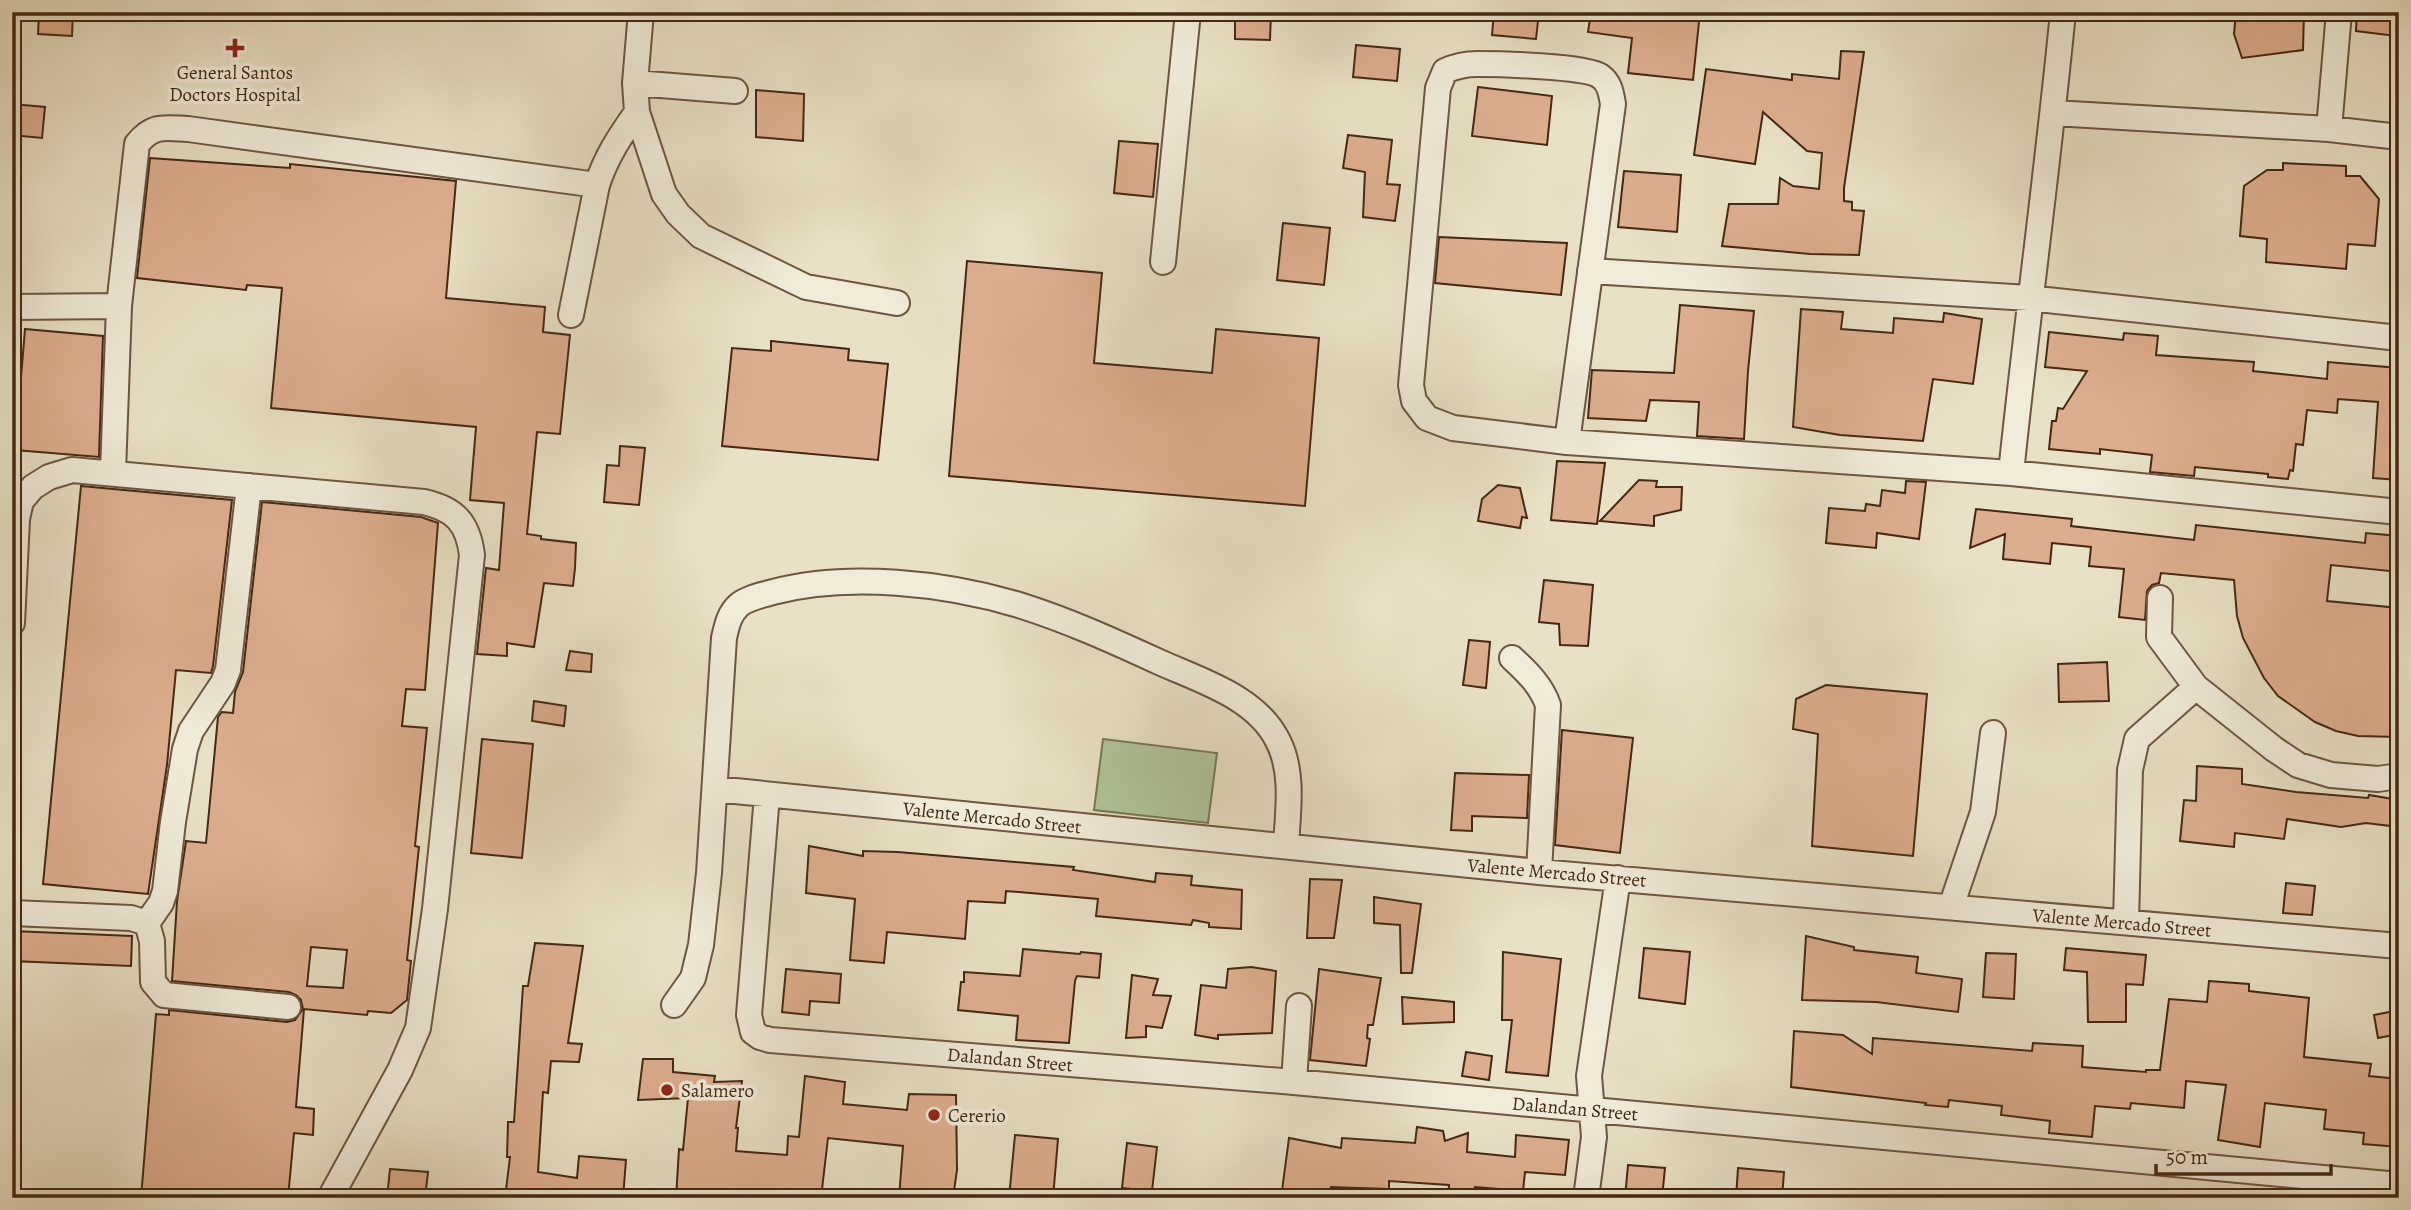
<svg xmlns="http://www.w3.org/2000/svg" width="2411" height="1210" viewBox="0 0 2411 1210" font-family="Alegreya,serif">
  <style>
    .green { fill: #b0c49a; stroke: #7a7656; stroke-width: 2 }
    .building { fill: #ddae8e; stroke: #452813; stroke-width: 2; fill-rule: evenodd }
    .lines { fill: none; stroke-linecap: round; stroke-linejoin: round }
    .minor-casing { stroke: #6e5640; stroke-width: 28 }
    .minor { stroke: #f1ecda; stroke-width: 24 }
    .poi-dot { fill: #8f2418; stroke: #f1ecda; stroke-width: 2.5 }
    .labels { text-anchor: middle; stroke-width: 7; stroke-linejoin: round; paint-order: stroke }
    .poi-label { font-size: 19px; fill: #452813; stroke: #f1ecda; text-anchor: start }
    .street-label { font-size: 19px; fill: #452813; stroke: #f1ecda }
  </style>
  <rect width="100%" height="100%" fill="#e9e1c6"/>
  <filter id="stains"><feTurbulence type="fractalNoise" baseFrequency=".00286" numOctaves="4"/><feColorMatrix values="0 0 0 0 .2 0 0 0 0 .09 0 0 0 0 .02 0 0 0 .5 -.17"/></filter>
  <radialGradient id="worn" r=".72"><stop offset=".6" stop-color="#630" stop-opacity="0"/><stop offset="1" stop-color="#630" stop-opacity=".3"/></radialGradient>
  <!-- green -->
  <path class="green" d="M 1103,739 L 1217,753 L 1208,823 L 1094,810 Z"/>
  <!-- building -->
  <path class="building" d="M 39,12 L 73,12 L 72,36 L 38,34 Z
    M 1235,12 L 1271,12 L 1270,40 L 1235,39 Z
    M 1494,12 L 1539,12 L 1536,39 L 1492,35 Z
    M 1591,12 L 1700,12 L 1693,80 L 1628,73 L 1632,38 L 1588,32 Z
    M 2236,12 L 2304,12 L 2303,50 L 2242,58 L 2234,34 Z
    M 2357,12 L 2399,12 L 2396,36 L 2356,31 Z
    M 1356,45 L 1400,49 L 1397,81 L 1353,77 Z
    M 1841,51 L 1864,52 L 1844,188 L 1844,201 L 1852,202 L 1852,210 L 1864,211 L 1859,255 L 1810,254 L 1722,246 L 1729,204 L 1778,204 L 1780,178 L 1793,186 L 1819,189 L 1822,153 L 1807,151 L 1763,112 L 1755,164 L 1694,155 L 1706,69 L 1792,80 L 1792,74 L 1839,79 Z
    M 1478,87 L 1552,96 L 1547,145 L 1472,136 Z
    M 756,90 L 804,94 L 803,141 L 756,137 Z
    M 12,104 L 45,107 L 42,138 L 12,135 Z
    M 1348,135 L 1392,140 L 1387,184 L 1400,185 L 1395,221 L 1363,217 L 1365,172 L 1343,168 Z
    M 1119,141 L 1158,144 L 1153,197 L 1114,193 Z
    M 150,158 L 290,168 L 290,164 L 456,181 L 446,298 L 545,307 L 543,332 L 570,335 L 560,434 L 537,432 L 527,534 L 541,536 L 541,539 L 576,543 L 575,568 L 573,586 L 544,583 L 534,647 L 507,643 L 507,656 L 477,654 L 486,568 L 499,570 L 504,503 L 470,500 L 476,427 L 271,408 L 282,288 L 247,285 L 246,290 L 137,278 Z
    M 2283,163 L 2346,166 L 2346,176 L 2360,176 L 2379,199 L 2375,246 L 2348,244 L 2346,269 L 2266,262 L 2267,239 L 2240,236 L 2244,186 L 2267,170 L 2283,170 Z
    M 1624,171 L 1681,175 L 1677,232 L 1618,227 Z
    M 1283,223 L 1330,228 L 1324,285 L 1277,280 Z
    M 1439,237 L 1567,243 L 1561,295 L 1435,283 Z
    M 967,261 L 1102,273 L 1094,363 L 1212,373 L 1216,329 L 1319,338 L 1305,506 L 949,476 Z
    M 1680,305 L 1754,311 L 1748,371 L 1744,439 L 1697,436 L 1699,402 L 1650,400 L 1646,421 L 1588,418 L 1592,370 L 1674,373 Z
    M 1801,309 L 1843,312 L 1841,329 L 1893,333 L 1894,318 L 1943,322 L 1944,313 L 1982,319 L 1973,384 L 1933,379 L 1923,441 L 1840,435 L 1793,427 Z
    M 25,329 L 103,336 L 99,457 L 15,450 Z
    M 2049,332 L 2123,340 L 2124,333 L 2158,336 L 2156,355 L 2254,362 L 2253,371 L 2327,379 L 2328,362 L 2399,368 L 2399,480 L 2373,478 L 2378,402 L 2338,399 L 2337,413 L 2307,410 L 2303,445 L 2296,444 L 2293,471 L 2290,470 L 2288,479 L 2268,477 L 2268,474 L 2195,467 L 2194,476 L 2150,472 L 2152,455 L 2100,449 L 2100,454 L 2049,449 L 2052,421 L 2056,421 L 2058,408 L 2063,409 L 2087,371 L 2045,367 Z
    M 771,341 L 849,349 L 848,360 L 888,364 L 878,460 L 722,446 L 732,348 L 771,351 Z
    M 620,446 L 645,448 L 639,505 L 604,502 L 607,465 L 619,466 Z
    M 1557,461 L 1605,463 L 1597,524 L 1551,520 Z
    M 1639,480 L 1657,481 L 1656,487 L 1682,487 L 1681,510 L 1654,516 L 1654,526 L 1600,521 Z
    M 1906,481 L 1926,482 L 1919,539 L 1877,533 L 1876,548 L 1826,543 L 1829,508 L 1865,511 L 1866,504 L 1880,506 L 1882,490 L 1905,493 Z
    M 1498,485 L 1520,488 L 1527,518 L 1522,517 L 1520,528 L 1478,521 L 1482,499 Z
    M 81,486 L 232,500 L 213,666 L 211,673 L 176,670 L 167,765 L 148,894 L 43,884 Z
    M 262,502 L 421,517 L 438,523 L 425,690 L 406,689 L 402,726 L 427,728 L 415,846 L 419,847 L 407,960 L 411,961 L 407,1000 L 391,1013 L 368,1011 L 367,1015 L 304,1009 L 296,1107 L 314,1109 L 313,1135 L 294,1133 L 288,1198 L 141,1198 L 156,1014 L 169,1015 L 169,1010 L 287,1022 L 295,1020 L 303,1009 L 301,1000 L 296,995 L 289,992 L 172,981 L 177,901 L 186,841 L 206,843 L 218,717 L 222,712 L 233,713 L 235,692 L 243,672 ZM 311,947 L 347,950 L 343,988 L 307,986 Z
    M 1976,509 L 2072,519 L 2071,526 L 2194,540 L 2196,525 L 2365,543 L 2366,533 L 2399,536 L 2399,572 L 2331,565 L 2327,601 L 2399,608 L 2399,737 L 2358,736 L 2336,731 L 2315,722 L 2278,696 L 2264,678 L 2243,638 L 2237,616 L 2234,580 L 2161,573 L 2159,583 L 2152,585 L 2147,591 L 2145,620 L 2119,617 L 2124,569 L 2089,566 L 2091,547 L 2052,543 L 2050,564 L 2003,559 L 2005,534 L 1970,548 Z
    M 1544,580 L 1593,585 L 1588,646 L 1560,645 L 1559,624 L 1539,622 Z
    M 1469,640 L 1490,642 L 1486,688 L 1463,685 Z
    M 570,651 L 592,654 L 591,672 L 566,670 Z
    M 2107,662 L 2109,701 L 2059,702 L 2058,664 Z
    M 1826,685 L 1927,694 L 1913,856 L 1812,846 L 1818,734 L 1793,729 L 1796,699 Z
    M 534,701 L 566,706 L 564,726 L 532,721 Z
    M 1562,730 L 1633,738 L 1620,853 L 1555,845 Z
    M 482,739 L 533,744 L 522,858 L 471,853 Z
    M 2197,766 L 2242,769 L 2242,784 L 2296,792 L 2368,798 L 2369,795 L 2399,800 L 2399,827 L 2366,823 L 2341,827 L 2287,819 L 2284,839 L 2235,833 L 2234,847 L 2180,841 L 2184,800 L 2196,801 Z
    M 1455,773 L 1529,775 L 1527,818 L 1472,816 L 1472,831 L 1451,830 Z
    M 809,846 L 863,856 L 863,851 L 898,852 L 1074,867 L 1073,870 L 1155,882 L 1156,873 L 1192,876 L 1191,885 L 1242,890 L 1241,929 L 1209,927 L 1209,923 L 1193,920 L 1191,925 L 1096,916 L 1098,899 L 1006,891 L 1005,903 L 968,901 L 965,939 L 887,932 L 884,963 L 850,960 L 855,899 L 806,893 Z
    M 1310,879 L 1342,880 L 1334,938 L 1307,938 Z
    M 2286,883 L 2315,886 L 2312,915 L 2283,913 Z
    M 1374,897 L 1421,904 L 1412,973 L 1401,973 L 1400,925 L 1374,923 Z
    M 12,931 L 132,936 L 131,966 L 12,961 Z
    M 1806,936 L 1854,947 L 1854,950 L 1918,957 L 1916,973 L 1962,979 L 1958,1012 L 1876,1002 L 1802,1000 Z
    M 535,943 L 583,946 L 568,1043 L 582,1044 L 579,1062 L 551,1061 L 548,1093 L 543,1092 L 538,1172 L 577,1178 L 579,1156 L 626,1160 L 623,1198 L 505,1198 L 510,1157 L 507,1157 L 508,1122 L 514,1122 L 523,986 L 528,986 Z
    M 1644,948 L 1690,952 L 1685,1004 L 1639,998 Z
    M 2066,948 L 2146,955 L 2143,985 L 2126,984 L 2126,1022 L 2088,1022 L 2087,972 L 2064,970 Z
    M 1023,949 L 1080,954 L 1081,952 L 1101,954 L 1099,978 L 1077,976 L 1075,981 L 1069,1043 L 1016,1040 L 1018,1016 L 958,1010 L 961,982 L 964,982 L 964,972 L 1020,976 Z
    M 1503,952 L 1561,959 L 1548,1076 L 1506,1072 L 1512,1020 L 1502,1020 Z
    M 1986,953 L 2016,954 L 2014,999 L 1983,997 Z
    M 1251,967 L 1276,971 L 1272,1033 L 1218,1035 L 1218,1039 L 1195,1035 L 1201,985 L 1226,988 L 1228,969 Z
    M 786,969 L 841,974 L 839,1003 L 810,1001 L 809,1015 L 782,1012 Z
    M 1319,969 L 1381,978 L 1373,1025 L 1368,1025 L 1367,1038 L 1370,1039 L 1366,1066 L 1310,1060 Z
    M 1132,975 L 1158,979 L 1153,995 L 1171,996 L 1162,1028 L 1146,1026 L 1146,1037 L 1126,1038 Z
    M 2209,981 L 2249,984 L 2249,991 L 2309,998 L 2304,1057 L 2371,1064 L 2369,1076 L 2399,1079 L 2399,1147 L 2363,1144 L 2364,1133 L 2324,1129 L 2326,1110 L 2265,1103 L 2260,1147 L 2218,1140 L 2226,1085 L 2186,1081 L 2184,1108 L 2131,1103 L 2130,1109 L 2095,1106 L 2092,1137 L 2049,1133 L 2050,1121 L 2001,1115 L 2002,1106 L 1949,1100 L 1948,1107 L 1925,1105 L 1926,1103 L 1791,1087 L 1794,1031 L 1843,1035 L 1872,1054 L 1873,1038 L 2032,1051 L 2033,1043 L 2083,1046 L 2082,1067 L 2146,1072 L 2146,1070 L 2160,1070 L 2169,999 L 2207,1002 Z
    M 1402,997 L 1454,1002 L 1454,1022 L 1403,1024 Z
    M 2399,1010 L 2399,1034 L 2378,1038 L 2374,1015 Z
    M 1466,1052 L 1492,1056 L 1489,1080 L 1462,1076 Z
    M 643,1059 L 673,1059 L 673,1072 L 715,1076 L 714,1082 L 742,1081 L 736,1128 L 738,1128 L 736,1151 L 787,1155 L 788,1136 L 799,1137 L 805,1076 L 845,1082 L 843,1104 L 907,1110 L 909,1094 L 956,1095 L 957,1170 L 953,1198 L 899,1198 L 903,1146 L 828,1138 L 821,1198 L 676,1198 L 679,1149 L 683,1150 L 688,1098 L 638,1100 Z
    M 1417,1127 L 1443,1131 L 1445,1141 L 1468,1133 L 1467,1152 L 1515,1157 L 1516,1135 L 1569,1140 L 1565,1175 L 1525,1172 L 1523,1191 L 1475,1187 L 1473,1198 L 1448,1198 L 1449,1185 L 1389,1181 L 1389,1189 L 1331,1187 L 1331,1197 L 1281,1198 L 1289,1138 L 1341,1148 L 1342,1138 L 1415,1143 Z
    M 1015,1135 L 1058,1139 L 1053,1198 L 1009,1198 Z
    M 1127,1143 L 1157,1147 L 1152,1191 L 1122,1188 Z
    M 1628,1165 L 1665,1168 L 1662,1198 L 1625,1198 Z
    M 1738,1168 L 1784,1172 L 1782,1198 L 1736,1198 Z
    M 390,1169 L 428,1172 L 425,1198 L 387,1198 Z"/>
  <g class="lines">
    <defs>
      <path id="minor" d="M 641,12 L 635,83 L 637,112 L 664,194 L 678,214 L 701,236 L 806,287 L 897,303
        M 635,83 L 735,91
        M 2053,113 L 2329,129 L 2399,137
        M 2329,129 L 2339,12
        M 597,185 C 606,157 620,136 637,112
        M 1163,262 L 1188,12
        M 1590,271 L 2029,298 L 2399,338
        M 12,307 L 119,306 L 137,144 C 153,124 164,128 188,129 L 597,185 L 571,315
        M 1567,442 L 1613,104 C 1611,93 1610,83 1600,76 C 1585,66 1498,64 1477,64 C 1465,64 1456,66 1445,71 L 1438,88 L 1411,385 L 1414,401 L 1427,418 L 1453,428 L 1567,442 L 2011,473 L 2399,512
        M 113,472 L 119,306
        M 2011,473 C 2027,319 2048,166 2063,12
        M 2160,598 L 2159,637 L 2196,687 L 2274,749 L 2298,765 L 2331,775 L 2378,779 L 2399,776
        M 12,623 L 17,519 L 21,501 L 33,487 L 49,477 L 72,470 L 424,502 C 455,509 468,523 472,555 L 435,909 L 418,1028 L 400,1070 L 330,1198
        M 1512,658 C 1527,672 1541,685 1548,705 L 1539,872
        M 715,789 L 1539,872 L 2399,946
        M 767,795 L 749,1015 L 753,1032 L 760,1037 L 770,1040 L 1294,1082 L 2399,1185
        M 1951,907 L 1983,812 L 1993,733
        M 12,913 L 131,918 L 147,923 L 152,941 L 153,982 L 164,995 L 288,1007
        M 2126,922 L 2130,770 L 2137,739 L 2196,687
        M 147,923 L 161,903 L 165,891 L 173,822 L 185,749 L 191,731 L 223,683 L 228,670 L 249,486
        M 674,1005 L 693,978 L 701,945 L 709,873 L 724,638 C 727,625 729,614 739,605 C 747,598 763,595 773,592 C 848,572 946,583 1019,605 C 1067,620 1111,640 1157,661 C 1198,680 1256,696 1278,741 C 1294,772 1288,811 1286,845
        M 1294,1082 L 1299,1006
        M 1586,1198 L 1594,1137 L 1589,1076 L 1618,878"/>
    </defs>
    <!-- minor casing -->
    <use href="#minor" class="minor-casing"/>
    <!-- minor -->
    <use href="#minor" class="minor"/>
  </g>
  <!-- markers -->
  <g class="poi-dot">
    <path d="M231.5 37.5h7v7h7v7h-7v7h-7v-7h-7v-7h7z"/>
    <circle cx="667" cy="1090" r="7"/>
    <circle cx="934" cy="1115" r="7"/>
  </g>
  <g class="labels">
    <!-- poi labels -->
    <g class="poi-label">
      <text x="235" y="79" text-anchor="middle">General Santos<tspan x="235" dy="22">Doctors Hospital</tspan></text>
      <text x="681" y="1097">Salamero</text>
      <text x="948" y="1122">Cererio</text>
    </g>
    <!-- street labels -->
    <g class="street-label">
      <text transform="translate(992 817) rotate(6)" y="7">Valente Mercado Street</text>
      <text transform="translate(1557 872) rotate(5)" y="7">Valente Mercado Street</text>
      <text transform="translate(2122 922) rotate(5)" y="7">Valente Mercado Street</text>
      <text transform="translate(1010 1059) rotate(5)" y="7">Dalandan Street</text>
      <text transform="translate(1575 1108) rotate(5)" y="7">Dalandan Street</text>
    </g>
  </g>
  <!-- margin -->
  <rect width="2411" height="1210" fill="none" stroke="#e9e1c6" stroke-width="42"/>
  <rect x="14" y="14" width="2383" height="1182" fill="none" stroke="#452813" stroke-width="3.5"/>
  <rect x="21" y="21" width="2369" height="1168" fill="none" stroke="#452813" stroke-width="2"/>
  <!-- scale -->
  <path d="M2156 1164v10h175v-10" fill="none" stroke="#452813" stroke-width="3.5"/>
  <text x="2166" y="1164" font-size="21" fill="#452813" stroke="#f1ecda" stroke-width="5" paint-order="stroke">50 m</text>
  <rect width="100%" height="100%" filter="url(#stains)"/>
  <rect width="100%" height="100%" fill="url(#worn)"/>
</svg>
